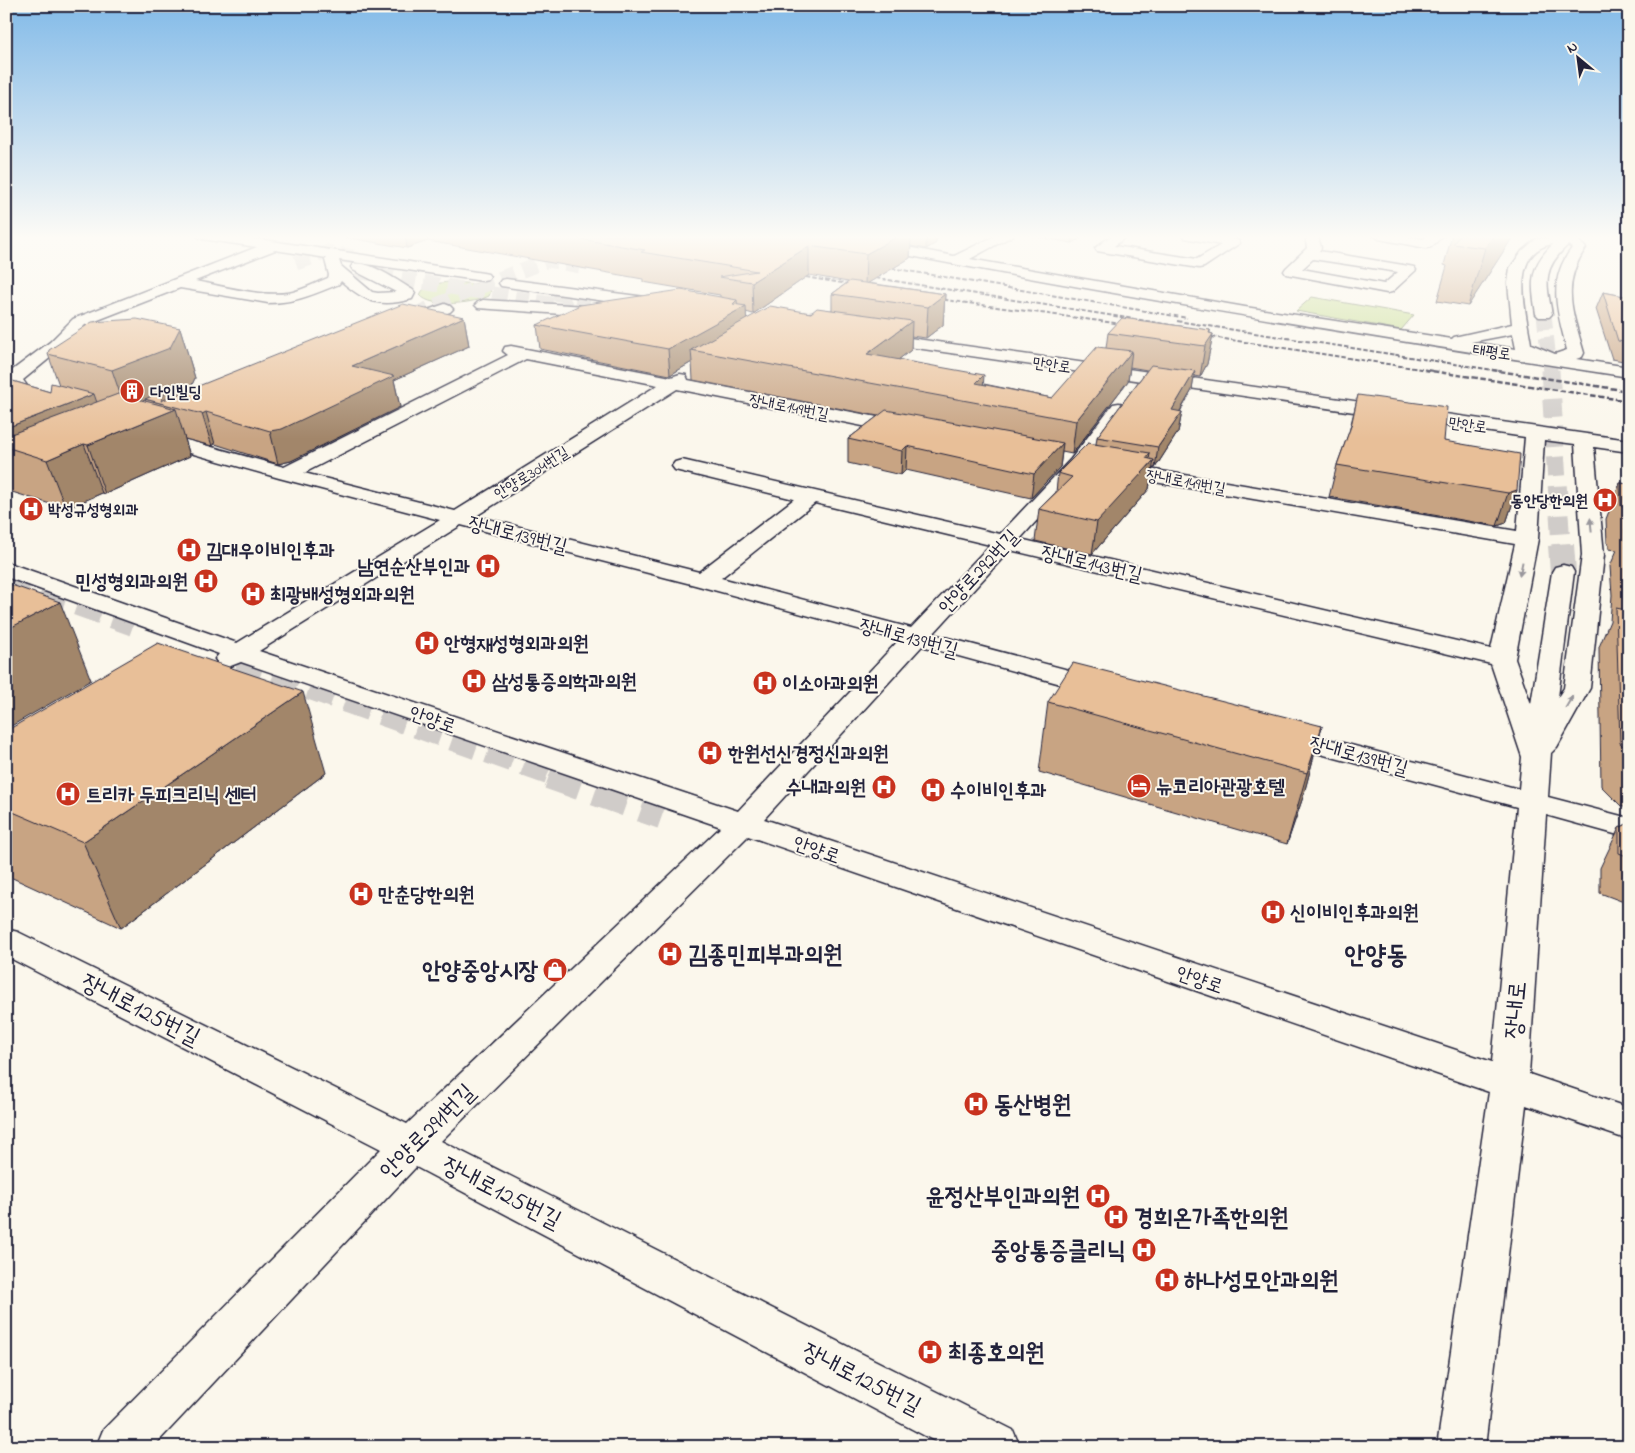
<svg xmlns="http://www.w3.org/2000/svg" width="1635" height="1453" viewBox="0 0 1635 1453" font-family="'Indie Flower','Poor Story',sans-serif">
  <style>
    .green { fill: #c6dc92; stroke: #747f66 }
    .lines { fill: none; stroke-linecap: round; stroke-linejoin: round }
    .minor-tunnel-far3 { stroke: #d0ccc9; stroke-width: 15; stroke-dasharray: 15 8; stroke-linecap: butt }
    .minor-tunnel-far2 { stroke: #d0ccc9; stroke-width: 19; stroke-dasharray: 19 10; stroke-linecap: butt }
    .minor-tunnel-far1 { stroke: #d0ccc9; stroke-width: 26; stroke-dasharray: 26 12; stroke-linecap: butt }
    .minor-tunnel { stroke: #d0ccc9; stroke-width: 33; stroke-dasharray: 33 16; stroke-linecap: butt }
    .minor-casing { stroke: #22223b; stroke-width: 3 }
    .minor { fill: #fbf7ec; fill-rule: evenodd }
    .rail-far1 { stroke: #22223b; stroke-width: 2; stroke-dasharray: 4.5 2; stroke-linecap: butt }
    .rail { stroke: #22223b; stroke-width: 2.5; stroke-dasharray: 5.5 2.5; stroke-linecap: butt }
    .wall { fill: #c8a483; stroke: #22223b; fill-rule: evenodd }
    .shaded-wall { fill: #a2866a; stroke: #22223b }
    .building { fill: #e8bf98; stroke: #22223b }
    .oneway { fill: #99979c }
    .labels { text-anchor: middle; stroke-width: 4; stroke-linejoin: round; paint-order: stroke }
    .far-street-label { font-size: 16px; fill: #22223b; stroke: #fbf7ec }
    .far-poi-label { font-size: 16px; font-weight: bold; fill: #22223b; stroke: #fbf7ec; text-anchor: start }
    .street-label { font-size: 20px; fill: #22223b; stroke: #fbf7ec }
    .poi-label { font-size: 20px; font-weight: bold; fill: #22223b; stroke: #fbf7ec; text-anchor: start }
    .near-poi-label { font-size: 24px; font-weight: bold; fill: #22223b; stroke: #fbf7ec; text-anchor: start }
    .near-street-label { font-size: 24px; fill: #22223b; stroke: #fbf7ec }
    .near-quarter-label { font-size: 26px; font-weight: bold; fill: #22223b; stroke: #fbf7ec }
  </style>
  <rect width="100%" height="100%" fill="#fbf7ec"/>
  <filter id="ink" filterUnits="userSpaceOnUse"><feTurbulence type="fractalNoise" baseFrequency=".02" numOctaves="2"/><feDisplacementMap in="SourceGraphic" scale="10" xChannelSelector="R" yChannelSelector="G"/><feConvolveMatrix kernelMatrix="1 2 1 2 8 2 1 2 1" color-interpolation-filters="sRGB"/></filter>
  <g filter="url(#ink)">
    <!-- green -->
    <path class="green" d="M 450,282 L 478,284 L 491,291 L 489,296 C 475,303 431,309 420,295 C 424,284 439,283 450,282 Z
      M 1312,297 L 1414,315 L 1401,330 L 1296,311 Z"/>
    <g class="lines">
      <!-- minor-tunnel-far3 -->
      <path class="minor-tunnel-far3" d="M 296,263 L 328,252 L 353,257
        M 356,271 L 564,306 L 572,302
        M 553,293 L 642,307
        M 1544,314 L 1550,371
        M 394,324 L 471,290 L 548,260 L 580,266"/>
      <!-- minor-tunnel-far2 -->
      <path class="minor-tunnel-far2" d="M 1550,370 L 1561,546"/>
      <!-- minor-tunnel-far1 -->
      <path class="minor-tunnel-far1" d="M 1561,545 L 1563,572
        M 6,577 L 134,623
        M 238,661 L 554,774"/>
      <!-- minor-tunnel -->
      <path class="minor-tunnel" d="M 550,773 L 663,813"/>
      <defs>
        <path id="minor" d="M 196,235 L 231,235 L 483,273 L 488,274 L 490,277 L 488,280 L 483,281 L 339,260 L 341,266 L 372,292 L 378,293 L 396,292 L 353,270 L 351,267 L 353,264 C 370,260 399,282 413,290 L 415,293 L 412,299 C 379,308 366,302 341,281 L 339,284 C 314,294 295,303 268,303 L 180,288 L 85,325 L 62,348 L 23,380 L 37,400 L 48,403 L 51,407 L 48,411 C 27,416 19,400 8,385 L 6,385 L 6,375 L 50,342 L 73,319 L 257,247 L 202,239 ZM 275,250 L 327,258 L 325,260 L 329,275 L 328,278 C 315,283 301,291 288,293 C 260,297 223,286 195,281 Z
          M 817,235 L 845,235 L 954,256 L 997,235 L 1014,235 L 970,259 L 1245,307 L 1452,339 L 1454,337 L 1512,324 L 1508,283 L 1510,268 L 1522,251 L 1536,239 L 1573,235 L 1586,248 C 1560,285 1573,313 1584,353 L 1582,357 L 1576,359 L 1629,367 L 1629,377 C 1359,335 1091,292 823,239 ZM 1553,244 C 1529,267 1531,283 1536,314 L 1539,317 L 1549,317 L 1552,314 C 1546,282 1542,269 1568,245 L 1572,248 C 1546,282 1558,313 1567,350 L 1555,354 L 1531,344 C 1527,315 1507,251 1553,244 ZM 1513,334 L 1516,349 L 1471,342 Z
          M 1112,235 L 1128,235 L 1114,246 L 1197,259 L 1221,245 L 1185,238 L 1184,235 L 1214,235 L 1238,240 L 1240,243 L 1204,267 L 1199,268 L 1097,251 L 1095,248 Z
          M 1305,235 L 1318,235 L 1321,248 L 1319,251 L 1409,266 L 1414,267 L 1416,270 L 1392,292 L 1387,293 L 1286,274 L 1284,271 L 1286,268 L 1307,248 ZM 1313,259 L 1398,272 L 1384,284 L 1302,269 Z
          M 1373,235 L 1402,235 L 1423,239 L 1429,235 L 1444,235 L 1431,247 L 1426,248 L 1379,239 Z
          M 506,279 L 661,299 L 666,301 L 669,304 L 666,307 L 661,309 L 501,286 L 499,283 L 501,280 Z
          M 483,300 L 604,307 L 609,309 L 612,312 L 609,315 L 604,317 L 478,308 L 475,305 L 478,302 Z
          M 445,304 L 450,306 L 453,309 L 450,312 L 401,329 L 395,327 L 393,324 L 395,321 Z
          M 874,333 L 1629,440 L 1629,452 L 1594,447 L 1604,555 L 1590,688 L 1557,747 L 1551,753 L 1548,797 L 1629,818 L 1629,838 L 1546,815 L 1529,1074 L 1629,1108 L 1629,1140 L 1526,1105 L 1485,1447 L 1437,1447 L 1489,1092 L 748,836 L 441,1141 L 1013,1430 L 1020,1447 L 946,1447 L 416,1167 L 153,1447 L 96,1447 L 103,1430 L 381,1149 L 6,956 L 6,929 L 18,932 L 407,1124 L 721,827 L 241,662 L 228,667 L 219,664 L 215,659 L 219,654 L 6,577 L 6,562 L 237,643 L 440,520 L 279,478 L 144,440 L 141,436 L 144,432 L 151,430 L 158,432 L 284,467 L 508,355 L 503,351 L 505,347 L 511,346 L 671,377 L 680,374 L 686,375 L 688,380 L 908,423 L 915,425 L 917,429 L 915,433 L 908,435 L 677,389 L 476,516 L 699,572 L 794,499 L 675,470 L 672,466 L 675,462 L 682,460 L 1000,534 L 1071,459 L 1113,404 L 1119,403 L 1125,404 L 1128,408 L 1125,412 L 1085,467 L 1020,539 L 1491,649 L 1515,544 L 1114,475 L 1107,473 L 1104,469 L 1107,465 L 1114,463 L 1517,531 L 1525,437 L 868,341 L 866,338 L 868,335 ZM 526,359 L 658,385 L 455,511 L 304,473 ZM 1544,440 L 1575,444 L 1582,555 L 1564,688 L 1558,697 L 1574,572 L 1571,567 L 1563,565 L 1555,567 L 1552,572 L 1531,704 L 1515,659 L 1538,539 ZM 815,503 L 990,545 L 911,628 L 721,578 ZM 461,525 L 695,585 L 899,640 L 738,811 L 259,651 ZM 1010,550 L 1491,664 L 1522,757 L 1519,789 L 1282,727 L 1272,729 L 1268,735 L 1272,741 L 1517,807 L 1492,1062 L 764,819 L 922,646 L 1101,695 L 1110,693 L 1114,687 L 1110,681 L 933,634 Z"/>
      </defs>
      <!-- minor casing -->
      <use href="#minor" class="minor-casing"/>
      <!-- minor -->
      <use href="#minor" class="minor"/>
      <!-- rail-far1 -->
      <path class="rail-far1" d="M 879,266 L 1187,318
        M 793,275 L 860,286
        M 863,276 L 1184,327
        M 931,298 L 1129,325
        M 1177,321 L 1500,371
        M 1199,335 L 1433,371"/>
      <!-- rail -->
      <path class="rail" d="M 1425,370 L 1629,401
        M 1492,370 L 1629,391"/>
    </g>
    <!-- wall -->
    <path class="wall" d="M 333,235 L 936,235 L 936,243 L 926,249 L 911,246 L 910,258 L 868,283 L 945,294 L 943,325 L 926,338 L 911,336 L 911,350 L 899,359 L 984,384 L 1052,398 L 1106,348 L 1108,333 L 1210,330 L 1210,333 L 1213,334 L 1207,364 L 1200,377 L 1194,376 L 1192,390 L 1180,412 L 1182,412 L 1178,432 L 1155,468 L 1153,468 L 1149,489 L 1092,554 L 1035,541 L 1039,509 L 1056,492 L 1058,473 L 1096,444 L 1097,437 L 1147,370 L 1130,367 L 1128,381 L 1072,454 L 1062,452 L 1060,467 L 1031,498 L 906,470 L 901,475 L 848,463 L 848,439 L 878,416 L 693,380 L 692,362 L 670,375 L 540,349 L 537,325 L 720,297 L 720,295 L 643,282 L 643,279 L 428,241 L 407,248 ZM 809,275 L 848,282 L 832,294 L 832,310 L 746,319 L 746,312 L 753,314 Z
      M 1028,235 L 1087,235 L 1072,243 Z
      M 1452,235 L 1514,235 L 1468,306 L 1437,301 L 1447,266 L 1444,265 Z
      M 1603,292 L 1629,297 L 1629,362 L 1612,359 L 1596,309 Z
      M 464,317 L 469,346 L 394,380 L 400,407 L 291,461 L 278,464 L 215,444 L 212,446 L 185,439 L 190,456 L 105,494 L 102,493 L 66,509 L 9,491 L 6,484 L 6,379 L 50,392 L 59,385 L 48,354 L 180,328 L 195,378 L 190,389 Z
      M 1358,395 L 1444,441 L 1517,490 L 1506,523 L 1497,526 L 1329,497 L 1337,465 L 1349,432 Z
      M 1620,483 L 1629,484 L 1629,809 L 1621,806 L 1601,786 L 1599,647 L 1610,621 L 1612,595 L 1610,566 L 1617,550 L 1609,549 L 1609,544 L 1607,543 L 1606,519 Z
      M 1048,702 L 1322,726 L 1303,797 L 1287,844 L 1039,772 Z
      M 6,729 L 7,730 L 326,773 L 121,928 L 6,875 Z
      M 1629,823 L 1629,904 L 1600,893 L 1600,868 L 1619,828 Z"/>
    <!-- shaded-wall -->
    <path class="shaded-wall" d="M 405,235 L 427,235 L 428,241 L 407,248 Z
      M 900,235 L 911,235 L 910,258 L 865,285 L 866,254 Z
      M 926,235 L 936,235 L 936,243 L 926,249 Z
      M 1073,235 L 1087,235 L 1072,243 Z
      M 1494,235 L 1514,235 L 1468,306 L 1485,248 Z
      M 809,246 L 809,275 L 753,314 L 752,282 Z
      M 945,294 L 943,325 L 926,338 L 928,307 Z
      M 737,300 L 738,310 L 746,306 L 747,330 L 691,350 L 692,362 L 670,375 L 668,349 Z
      M 464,317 L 469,346 L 394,380 L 400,407 L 291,461 L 278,464 L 270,431 L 352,366 Z
      M 912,321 L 911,350 L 868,383 L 867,354 Z
      M 180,328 L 195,378 L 185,400 L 172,406 L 145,399 L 150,415 L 130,423 L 112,370 Z
      M 1210,330 L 1208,341 L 1213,334 L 1207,364 L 1200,377 L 1205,346 L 1209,333 Z
      M 1132,351 L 1128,381 L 1072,454 L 1076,421 Z
      M 1195,371 L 1192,390 L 1169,430 L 1172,410 Z
      M 984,375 L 982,404 L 976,383 Z
      M 94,394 L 107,432 L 6,447 L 6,428 Z
      M 176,409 L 190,456 L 105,494 L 88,445 Z
      M 206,412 L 215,444 L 212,446 L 202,414 Z
      M 1182,412 L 1178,432 L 1155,468 L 1158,447 Z
      M 1063,443 L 1060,467 L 1031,498 L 1034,474 Z
      M 84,444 L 102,493 L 66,509 L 47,460 Z
      M 907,446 L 906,470 L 901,475 L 902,451 Z
      M 1150,453 L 1148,467 L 1154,460 L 1149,489 L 1092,554 L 1097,522 Z
      M 1517,490 L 1506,523 L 1497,526 L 1508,493 Z
      M 6,575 L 25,620 L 60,602 L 91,680 L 6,729 Z
      M 303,692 L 326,773 L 121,928 L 83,842 Z
      M 1322,726 L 1303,797 L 1287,844 L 1307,773 Z"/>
    <!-- building -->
    <path class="building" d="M 557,235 L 900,235 L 866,254 L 809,246 L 752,282 L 719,277 L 757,271 L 641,252 L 645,250 Z
      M 1460,235 L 1494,235 L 1485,248 L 1453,244 Z
      M 850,281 L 945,294 L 928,307 L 832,294 Z
      M 681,290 L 737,300 L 733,304 L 746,306 L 668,349 L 537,325 L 580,305 Z
      M 1603,292 L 1629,297 L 1629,343 L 1618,341 Z
      M 403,304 L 464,317 L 352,366 L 394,376 L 282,429 L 270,431 L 206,412 L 202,414 L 145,399 L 166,390 L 161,401 Z
      M 770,306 L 811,313 L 817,308 L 912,321 L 867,354 L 984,375 L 976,383 L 1052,398 L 1097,347 L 1132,351 L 1076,421 L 691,350 Z
      M 1122,318 L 1210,330 L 1209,333 L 1213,334 L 1205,346 L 1108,333 Z
      M 137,319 L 180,328 L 170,348 L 112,370 L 48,354 L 49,350 L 92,322 Z
      M 1151,365 L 1195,371 L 1172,410 L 1182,412 L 1158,447 L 1097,437 Z
      M 6,379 L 50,392 L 51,383 L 94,394 L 6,428 Z
      M 118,394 L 176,409 L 88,445 L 84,444 L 47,460 L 6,447 L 6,436 Z
      M 1358,395 L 1447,407 L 1444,441 L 1520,454 L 1517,490 L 1508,493 L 1337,465 L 1351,426 Z
      M 886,410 L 1063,443 L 1034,474 L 907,446 L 902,451 L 848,439 Z
      M 1088,443 L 1150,453 L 1146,458 L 1154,460 L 1097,522 L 1039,509 L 1072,477 L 1058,473 Z
      M 1620,483 L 1629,484 L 1629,513 L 1624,512 L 1624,508 L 1621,506 Z
      M 1625,529 L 1629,530 L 1629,752 L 1620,743 L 1616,608 L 1626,610 L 1627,557 Z
      M 6,583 L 60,602 L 6,630 Z
      M 158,643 L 303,692 L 83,842 L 6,809 L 6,731 Z
      M 1073,663 L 1322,726 L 1307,773 L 1048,702 Z
      M 1629,823 L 1629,857 L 1619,853 L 1619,828 Z"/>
    <!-- one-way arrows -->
    <defs><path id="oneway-solid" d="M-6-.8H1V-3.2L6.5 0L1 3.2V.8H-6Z" transform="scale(1.25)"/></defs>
    <g class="oneway">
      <use href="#oneway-solid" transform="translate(1591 525) rotate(-95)"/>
      <use href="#oneway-solid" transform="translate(1521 569) rotate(102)"/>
      <use href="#oneway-solid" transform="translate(1569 702) rotate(-60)"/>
    </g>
  </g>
  <!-- sky -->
  <linearGradient id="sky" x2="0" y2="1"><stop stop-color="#82bae8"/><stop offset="0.54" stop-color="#fdfbf6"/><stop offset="1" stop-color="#fdfbf6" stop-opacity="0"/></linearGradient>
  <rect width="1635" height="439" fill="url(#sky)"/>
  <!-- icons -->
  <defs>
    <symbol id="building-disc" viewBox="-11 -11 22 22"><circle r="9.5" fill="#c8321e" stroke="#fbf7ec"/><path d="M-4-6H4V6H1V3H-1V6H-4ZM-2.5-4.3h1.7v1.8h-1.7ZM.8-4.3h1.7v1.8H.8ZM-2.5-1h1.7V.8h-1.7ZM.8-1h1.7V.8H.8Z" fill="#fff"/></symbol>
    <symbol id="hospital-disc" viewBox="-11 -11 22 22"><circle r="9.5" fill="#c8321e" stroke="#fbf7ec"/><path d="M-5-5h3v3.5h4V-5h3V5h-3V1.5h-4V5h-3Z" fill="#fff"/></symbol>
    <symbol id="hotel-disc" viewBox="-11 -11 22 22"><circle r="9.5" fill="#c8321e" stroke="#fbf7ec"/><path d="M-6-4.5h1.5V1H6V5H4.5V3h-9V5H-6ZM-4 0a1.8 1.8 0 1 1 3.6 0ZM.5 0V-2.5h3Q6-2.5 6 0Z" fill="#fff"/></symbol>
    <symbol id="shop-disc" viewBox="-11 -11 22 22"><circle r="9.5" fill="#c8321e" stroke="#fbf7ec"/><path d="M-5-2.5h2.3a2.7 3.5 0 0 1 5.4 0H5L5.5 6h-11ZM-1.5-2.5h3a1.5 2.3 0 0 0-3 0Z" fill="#fff"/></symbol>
  </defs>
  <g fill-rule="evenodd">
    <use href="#building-disc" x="118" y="377" width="28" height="28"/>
    <use href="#hospital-disc" x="1591" y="486" width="28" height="28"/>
    <use href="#hospital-disc" x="17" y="495" width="28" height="28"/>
    <use href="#hospital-disc" x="175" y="536" width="28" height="28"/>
    <use href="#hospital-disc" x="474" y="552" width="28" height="28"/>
    <use href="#hospital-disc" x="192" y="567" width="28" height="28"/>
    <use href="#hospital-disc" x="239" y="580" width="28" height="28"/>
    <use href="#hospital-disc" x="413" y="629" width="28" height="28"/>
    <use href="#hospital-disc" x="460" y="667" width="28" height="28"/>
    <use href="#hospital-disc" x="751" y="669" width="28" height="28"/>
    <use href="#hospital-disc" x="696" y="739" width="28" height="28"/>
    <use href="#hotel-disc" x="1125" y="772" width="28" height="28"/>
    <use href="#hospital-disc" x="870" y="773" width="28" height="28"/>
    <use href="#hospital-disc" x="919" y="776" width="28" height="28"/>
    <use href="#hospital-disc" x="54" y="780" width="28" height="28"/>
    <use href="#hospital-disc" x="347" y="880" width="28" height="28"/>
    <use href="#hospital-disc" x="1259" y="898" width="28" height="28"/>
    <use href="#hospital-disc" x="656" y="940" width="28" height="28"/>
    <use href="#shop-disc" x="541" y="956" width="28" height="28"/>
    <use href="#hospital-disc" x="962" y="1090" width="28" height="28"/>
    <use href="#hospital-disc" x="1084" y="1182" width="28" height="28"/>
    <use href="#hospital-disc" x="1102" y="1203" width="28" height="28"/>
    <use href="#hospital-disc" x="1130" y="1236" width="28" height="28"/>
    <use href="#hospital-disc" x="1153" y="1266" width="28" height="28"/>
    <use href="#hospital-disc" x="916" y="1338" width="28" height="28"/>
  </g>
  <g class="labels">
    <!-- far-street labels -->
    <g class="far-street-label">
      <text transform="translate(1492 351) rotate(8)" y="6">태평로</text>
      <text transform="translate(1052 364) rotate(8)" y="6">만안로</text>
      <text transform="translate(789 406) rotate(11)" y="6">장내로149번길</text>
      <text transform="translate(1468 424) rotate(8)" y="6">만안로</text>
      <text transform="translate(531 472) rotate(-32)" y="6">안양로304번길</text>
      <text transform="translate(1186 481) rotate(10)" y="6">장내로149번길</text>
    </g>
    <!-- far-poi labels -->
    <g class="far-poi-label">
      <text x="150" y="397">다인빌딩</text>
      <text x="1588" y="506" text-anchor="end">동안당한의원</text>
      <text x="48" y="515">박성규성형외과</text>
    </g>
    <!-- street labels -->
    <g class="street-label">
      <text transform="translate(518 534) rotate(14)" y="7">장내로139번길</text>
      <text transform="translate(1092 563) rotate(13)" y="7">장내로143번길</text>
      <text transform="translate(978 571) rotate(-47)" y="7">안양로292번길</text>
      <text transform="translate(909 637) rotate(15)" y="7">장내로139번길</text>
      <text transform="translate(433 719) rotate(19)" y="7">안양로</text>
      <text transform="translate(1359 755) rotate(15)" y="7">장내로139번길</text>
      <text transform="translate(817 849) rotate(19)" y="7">안양로</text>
      <text transform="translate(1200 979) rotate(19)" y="7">안양로</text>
    </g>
    <!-- poi labels -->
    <g class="poi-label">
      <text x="206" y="557">김대우이비인후과</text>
      <text x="470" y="573" text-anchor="end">남연순산부인과</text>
      <text x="188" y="588" text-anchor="end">민성형외과의원</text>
      <text x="270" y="601">최광배성형외과의원</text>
      <text x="444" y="650">안형재성형외과의원</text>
      <text x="492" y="688">삼성통증의학과의원</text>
      <text x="782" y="690">이소아과의원</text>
      <text x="728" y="760">한원선신경정신과의원</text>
      <text x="1156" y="793">뉴코리아관광호텔</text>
      <text x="866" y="794" text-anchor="end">수내과의원</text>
      <text x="950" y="797">수이비인후과</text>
      <text x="86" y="801">트리카 두피크리닉 센터</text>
      <text x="378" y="901">만춘당한의원</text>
      <text x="1290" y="919">신이비인후과의원</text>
    </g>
    <!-- near-poi labels -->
    <g class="near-poi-label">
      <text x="688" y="962">김종민피부과의원</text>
      <text x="538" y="978" text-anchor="end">안양중앙시장</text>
      <text x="994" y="1112">동산병원</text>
      <text x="1080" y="1204" text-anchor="end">윤정산부인과의원</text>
      <text x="1134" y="1225">경희온가족한의원</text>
      <text x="1126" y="1258" text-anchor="end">중앙통증클리닉</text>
      <text x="1184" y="1288">하나성모안과의원</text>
      <text x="948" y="1360">최종호의원</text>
    </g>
    <!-- near-street labels -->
    <g class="near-street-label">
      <text transform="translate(141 1009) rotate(27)" y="8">장내로125번길</text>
      <text transform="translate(1515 1010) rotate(-85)" y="8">장내로</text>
      <text transform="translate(427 1131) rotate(-45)" y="8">안양로291번길</text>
      <text transform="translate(502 1192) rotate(27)" y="8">장내로125번길</text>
      <text transform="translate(862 1378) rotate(27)" y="8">장내로125번길</text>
    </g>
    <!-- near-quarter labels -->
    <g class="near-quarter-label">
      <text x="1376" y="963">안양동</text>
    </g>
  </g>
  <!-- margin -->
  <rect width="1635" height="1453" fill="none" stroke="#fbf7ec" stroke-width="25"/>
  <rect x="12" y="12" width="1610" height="1428" fill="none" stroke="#22223b" stroke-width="2" filter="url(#ink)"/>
  <!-- north arrow -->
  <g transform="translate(1578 58) rotate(331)" stroke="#fbf7ec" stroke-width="4" paint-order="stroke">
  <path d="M0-4L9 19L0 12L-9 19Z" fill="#22223b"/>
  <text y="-8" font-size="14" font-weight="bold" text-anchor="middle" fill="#22223b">N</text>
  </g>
</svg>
